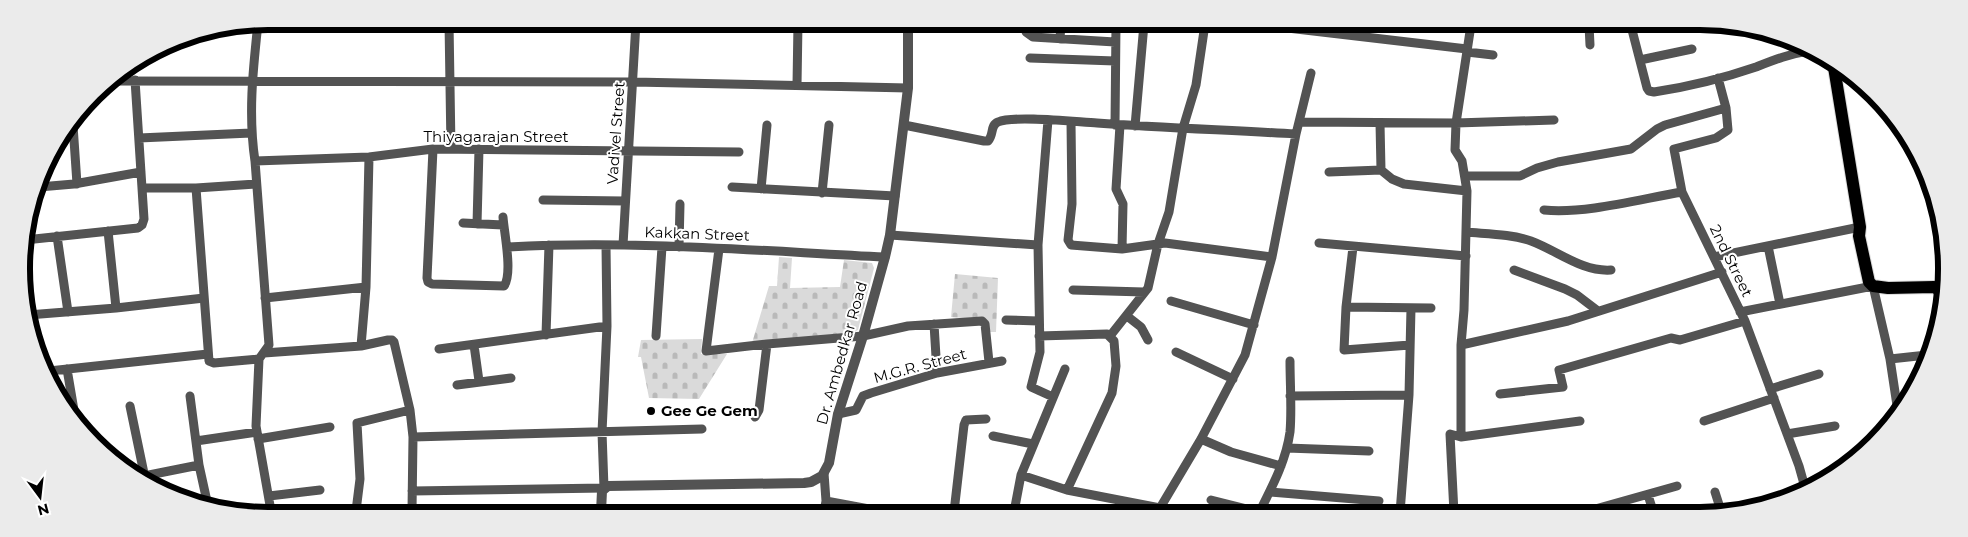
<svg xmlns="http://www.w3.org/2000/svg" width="1968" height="537" viewBox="0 0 1968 537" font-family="Montserrat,sans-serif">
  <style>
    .cemetery { fill: url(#cemetery-stones) }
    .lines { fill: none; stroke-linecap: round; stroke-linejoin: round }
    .primary-casing { stroke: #dbdbdb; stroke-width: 14 }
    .minor { stroke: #535353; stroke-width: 9 }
    .tertiary { stroke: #535353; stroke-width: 10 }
    .primary { stroke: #000; stroke-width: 12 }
    .poi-dot { fill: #000; stroke: #fff; stroke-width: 2 }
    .labels { text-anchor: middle; stroke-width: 4; stroke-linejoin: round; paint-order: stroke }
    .street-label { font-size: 15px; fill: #000; stroke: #fff }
    .poi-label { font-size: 15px; font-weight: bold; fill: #000; stroke: #fff; text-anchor: start }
    .rim { fill: none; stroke: #000; stroke-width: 6 }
  </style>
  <defs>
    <pattern id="cemetery-stones" width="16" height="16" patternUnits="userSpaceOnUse" patternTransform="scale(1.25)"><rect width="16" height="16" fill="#dadada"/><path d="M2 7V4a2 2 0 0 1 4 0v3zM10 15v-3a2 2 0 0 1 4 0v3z" fill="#b9b9b9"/></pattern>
  </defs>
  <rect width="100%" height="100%" fill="#fff"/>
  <!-- cemetery -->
  <path class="cemetery" d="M 779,257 L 792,258 L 790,288 L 840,287 L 844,260 L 872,263 L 874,268 L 858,330 L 853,333 L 752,343 L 769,286 L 777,286 Z
    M 955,274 L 998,278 L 996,332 L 989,332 L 988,320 L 951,317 Z
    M 702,339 L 701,354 L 727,354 L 699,399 L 649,398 L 641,357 L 638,357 L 641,340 Z"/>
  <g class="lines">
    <defs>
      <path id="primary" d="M 1833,61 L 1860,227 L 1859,236 L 1869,282 L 1873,286 L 1888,288 L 1934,287 L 1942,292"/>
    </defs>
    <!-- primary casing -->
    <use href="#primary" class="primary-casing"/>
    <!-- minor -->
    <path class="minor" d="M 449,22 L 451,149
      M 258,23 C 253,70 248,114 255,161 L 269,345 L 259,359 L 256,426 L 271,511
      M 1026,24 L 1026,32 L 1033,37 L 1115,42
      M 1254,24 L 1467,49
      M 1589,25 L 1590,45
      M 1631,26 L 1647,88 L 1649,91 L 1654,92 C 1687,87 1724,78 1756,67 C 1774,60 1789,54 1808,51
      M 1060,39 L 1061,24
      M 1467,52 L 1493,55
      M 1030,58 L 1115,61
      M 1640,60 L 1692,49
      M 1718,78 L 1726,108 L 1728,130 L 1716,138 L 1674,149 L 1682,192 L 1745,321 L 1799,466 L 1806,491
      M 108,81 L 634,82 L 908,88
      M 797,85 L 798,23
      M 1048,120 L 1038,245 L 1040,352 L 1031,387 L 1053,397
      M 1071,122 L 1072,204 L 1068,240 L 1071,245 L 1122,249 L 1165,243 L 1272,257
      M 1299,122 L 1456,123 L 1554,120
      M 1380,123 L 1381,170
      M 73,125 L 77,184
      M 904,125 L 984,141 L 988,141 C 994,135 990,125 998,122 C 1014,115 1077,122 1097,123 C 1163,128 1230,130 1296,134
      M 1115,125 L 1116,24
      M 1120,125 L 1116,189 L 1123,204 L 1122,249
      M 1135,126 L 1144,24
      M 139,138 L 251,133
      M 433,149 L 427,278 L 428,282 L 432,284 L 504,286 C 513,274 504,232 503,217
      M 255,161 L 369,157 L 433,149 L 739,152
      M 1329,172 L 1381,170 L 1392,179 L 1404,184 L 1467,191
      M 1465,176 L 1520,176 L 1537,168 L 1558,162 L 1631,149 L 1657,129 L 1665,125 L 1726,108
      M 39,187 L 74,184 L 141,172
      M 732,187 L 895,196
      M 142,188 L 196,188 L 256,184
      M 196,188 L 209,361 L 214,363 L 259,359
      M 761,189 L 767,125
      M 822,193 L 829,125
      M 543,200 L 625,201
      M 1544,210 C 1586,214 1640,199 1682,192
      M 463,223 L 503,225
      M 477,224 L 479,149
      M 108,231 L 116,308
      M 1466,232 C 1488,234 1511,234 1531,241 C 1558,251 1582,272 1611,270
      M 890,235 L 1038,245
      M 57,236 L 68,312
      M 25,240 L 138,228 L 142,225 L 144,219 L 135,80
      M 1319,243 L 1466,256
      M 623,245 L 636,22
      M 1768,246 L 1780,304
      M 508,247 C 634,240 760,251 885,257
      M 679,247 L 680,204
      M 1353,247 L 1346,307 L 1344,350 L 1410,345
      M 719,249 L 706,351 L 767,344 L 863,336 L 908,326 L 982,321 L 985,324 L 989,362
      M 1714,257 L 1860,227
      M 1514,270 L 1565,289 L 1577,295 L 1598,311
      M 1073,290 L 1144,292
      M 265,298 L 366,287
      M 1171,301 L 1254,325
      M 1346,307 L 1431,308
      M 1740,312 L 1873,286 L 1890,359 L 1898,412
      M 28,315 L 116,308 L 204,298
      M 1127,316 L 1141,327 L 1148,340
      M 1006,320 L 1038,321
      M 934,324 L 937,373
      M 546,335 L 549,245
      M 656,336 L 662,247
      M 1039,336 L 1107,334 L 1114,341 L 1116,366 L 1112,393 L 1067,490
      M 1110,336 L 1148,288 L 1158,244 L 1169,212 L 1183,128 L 1196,85 L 1205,24
      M 474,345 L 479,381
      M 1461,345 L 1568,321 L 1722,272
      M 361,346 L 388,340 L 392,340 L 394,342 L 410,410 L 413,437 L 412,511
      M 439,349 L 607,326
      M 1176,352 L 1233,379
      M 264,353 L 361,346 L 366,287 L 369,157
      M 1890,359 L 1927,355
      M 67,369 L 76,422
      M 49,371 L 208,354
      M 457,385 L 511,378
      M 1770,389 L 1819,374
      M 1500,394 L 1563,387 L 1559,370 L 1671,338 L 1680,340 L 1745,321
      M 190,396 L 199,465 L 208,506
      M 1290,396 L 1409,395
      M 130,406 L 146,483
      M 838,414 L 856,410 L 863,396 L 871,393 L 937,373 L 1002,361
      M 755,417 L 759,410 L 767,344
      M 1704,421 L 1774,398
      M 1787,434 L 1835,426
      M 993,436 L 1033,444
      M 413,437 L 702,429
      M 1461,437 L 1461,345 L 1464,310 L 1467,191 L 1462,161 L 1455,150 L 1456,123 L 1471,25
      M 258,439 L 330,427
      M 1201,439 L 1231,452 L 1281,466
      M 196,441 L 257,432
      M 1287,448 L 1369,451
      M 1021,475 L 1067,490 L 1160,508 L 1159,511
      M 139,477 L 199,465
      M 1804,484 L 1824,479
      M 412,491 L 604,488 L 602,432 L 607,326 L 606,245
      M 1270,492 L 1379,501
      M 1715,492 L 1722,514
      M 1648,495 L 1654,514
      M 269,496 L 320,490
      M 1211,500 L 1259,512
      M 826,501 L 885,512
      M 1160,508 L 1201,439 L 1245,355 L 1272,257 L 1296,134 L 1311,73
      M 356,511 L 360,479 L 357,423 L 410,410
      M 824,512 L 826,501 L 824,473
      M 954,512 L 964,425 L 966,420 L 986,419
      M 1014,512 L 1021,475 L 1065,369
      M 1259,513 C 1272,487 1286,461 1290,432 C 1292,409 1290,385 1290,361
      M 1400,513 L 1409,395 L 1411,308
      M 1454,513 L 1450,434 L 1461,437 L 1580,421
      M 1581,513 L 1677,486"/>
    <!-- tertiary -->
    <path class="tertiary" d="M 601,512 L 602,491 L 608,486 L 804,483 L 811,482 L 822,476 L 829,463 L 838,414 L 863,336 L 885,257 L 890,235 L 908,88 L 908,23"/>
    <!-- primary -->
    <use href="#primary" class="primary"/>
  </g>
  <!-- markers -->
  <circle class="poi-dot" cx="651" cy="411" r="5"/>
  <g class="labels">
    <!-- street labels -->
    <g class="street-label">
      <text transform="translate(616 133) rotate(-86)" y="5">Vadivel Street</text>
      <text x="496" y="142">Thiyagarajan Street</text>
      <text transform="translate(697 234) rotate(2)" y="5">Kakkan Street</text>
      <text transform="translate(1731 261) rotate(64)" y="5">2nd Street</text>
      <text transform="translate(842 353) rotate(-74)" y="5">Dr. Ambedkar Road</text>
      <text transform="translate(920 366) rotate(-15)" y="5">M.G.R. Street</text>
    </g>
    <!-- poi labels -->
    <g class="poi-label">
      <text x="661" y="416">Gee Ge Gem</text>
    </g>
  </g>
  <!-- crop -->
  <path d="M0 0H1968V537H0ZM268 30H1700A238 238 0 0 1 1938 268V269A238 238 0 0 1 1700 507H268A238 238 0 0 1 30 269V268A238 238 0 0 1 268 30Z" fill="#ebebeb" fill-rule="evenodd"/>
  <path class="rim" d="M268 30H1700A238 238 0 0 1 1938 268V269A238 238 0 0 1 1700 507H268A238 238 0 0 1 30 269V268A238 238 0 0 1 268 30Z"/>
  <!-- north arrow -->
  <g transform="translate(40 497) rotate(165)" stroke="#ffffff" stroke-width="4" paint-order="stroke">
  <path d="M0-4L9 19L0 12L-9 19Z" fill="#000000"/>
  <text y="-8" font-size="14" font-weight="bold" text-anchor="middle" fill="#000000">N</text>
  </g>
</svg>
